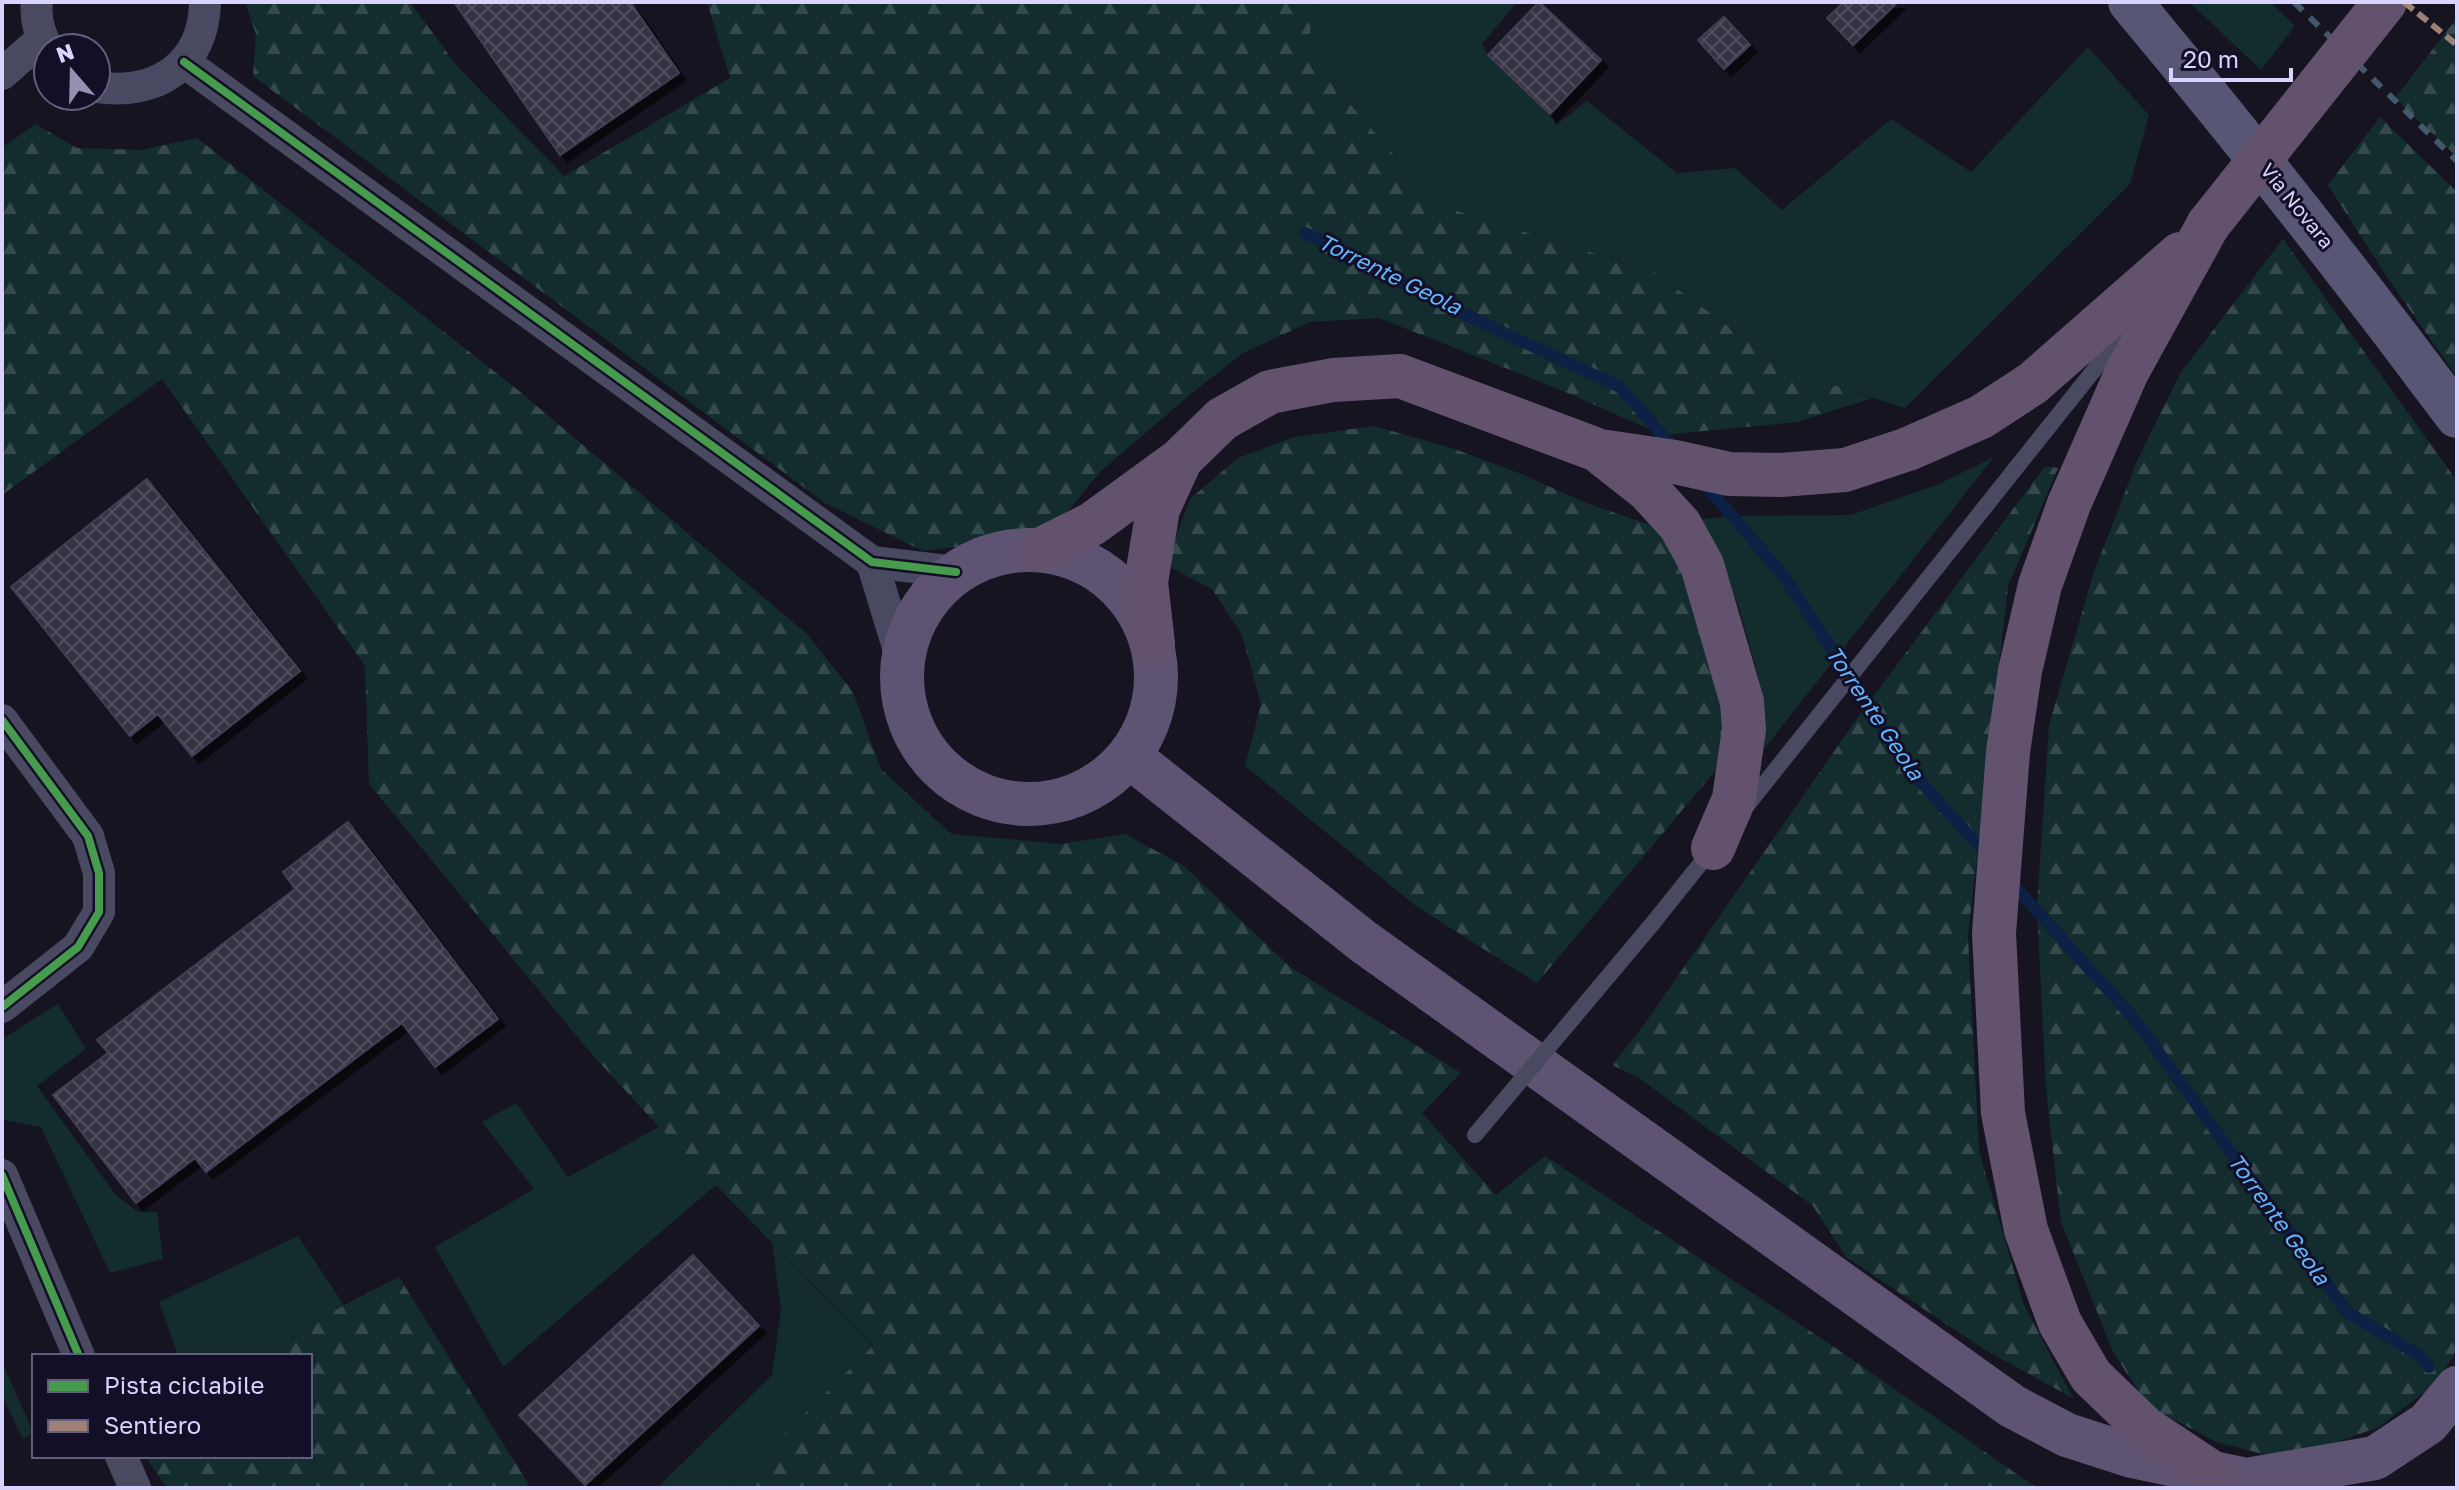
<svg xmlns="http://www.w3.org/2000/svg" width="2459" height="1490" viewBox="0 0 2459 1490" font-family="'Golos Text',sans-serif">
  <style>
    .green { fill: #132c2d }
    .forest { fill: url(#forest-firs) }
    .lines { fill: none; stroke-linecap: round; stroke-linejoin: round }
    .stream { stroke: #0d2144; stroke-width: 12 }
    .building { fill: url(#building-cross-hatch); stroke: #433f54; stroke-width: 2; filter: url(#shadow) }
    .service { stroke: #4a4962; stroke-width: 16 }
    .minor { stroke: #4a4962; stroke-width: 32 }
    .secondary { stroke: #575674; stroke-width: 44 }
    .primary { stroke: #5e5373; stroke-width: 44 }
    .trunk { stroke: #62526e; stroke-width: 44 }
    .rail { stroke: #43596b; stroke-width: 6; stroke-dasharray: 12 10; stroke-linecap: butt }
    .service-bridge { stroke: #4a4962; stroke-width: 16 }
    .trunk-bridge { stroke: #62526e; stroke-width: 44 }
    .quiet { stroke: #9e8076; stroke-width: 6; stroke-dasharray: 12 6; stroke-linecap: butt }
    .cycleway-casing { stroke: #130f26; stroke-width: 13 }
    .cycleway { stroke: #469c4c; stroke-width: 8 }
    .labels { text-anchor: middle; stroke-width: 6; stroke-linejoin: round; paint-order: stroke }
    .street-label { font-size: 20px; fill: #d9d4ff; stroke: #130f26 }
    .water-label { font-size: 22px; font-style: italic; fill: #62b6ff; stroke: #130f26 }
  </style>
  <defs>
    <pattern id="forest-firs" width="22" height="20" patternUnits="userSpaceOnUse" patternTransform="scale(2)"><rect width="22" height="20" fill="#132c2d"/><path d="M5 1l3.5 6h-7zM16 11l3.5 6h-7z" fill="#354a4c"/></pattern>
    <pattern id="building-cross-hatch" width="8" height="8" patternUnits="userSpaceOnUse" patternTransform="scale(2)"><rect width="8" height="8" fill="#343243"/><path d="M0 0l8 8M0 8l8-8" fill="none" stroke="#514f5f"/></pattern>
    <filter id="shadow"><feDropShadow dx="7" dy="7" stdDeviation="0" flood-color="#0009"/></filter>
  </defs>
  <rect width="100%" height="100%" fill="#161421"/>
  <!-- green -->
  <path class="green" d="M 1314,2 L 1517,2 L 1482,44 L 1488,55 L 1550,114 L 1556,125 L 1587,101 L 1677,173 L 1735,168 L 1782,210 L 1891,119 L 1971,172 L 2088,47 L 2149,115 L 2130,184 L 1905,408 L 1788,370 L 1654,272 L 1438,205 L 1307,55 Z
    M 2189,2 L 2270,2 L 2295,26 L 2261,70 Z
    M 1994,457 L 1757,758 L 1759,679 L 1739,608 L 1713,543 L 1694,520 L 1728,516 L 1851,515 L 1939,484 Z
    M 58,1004 L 86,1049 L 37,1086 L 115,1194 L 138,1212 L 157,1212 L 163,1259 L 110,1273 L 41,1127 L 3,1120 L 2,1039 Z
    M 516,1103 L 568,1177 L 659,1127 L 716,1185 L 503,1367 L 435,1247 L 534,1189 L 482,1122 Z
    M 298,1236 L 344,1305 L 265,1356 L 178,1356 L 159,1302 Z
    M 772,1243 L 873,1347 L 730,1488 L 657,1488 L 772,1375 L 781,1310 Z
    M 2,1362 L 33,1432 L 23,1439 L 2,1396 Z"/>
  <!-- forest -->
  <path class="forest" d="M 245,2 L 410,2 L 457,66 L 564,176 L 730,78 L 707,2 L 1314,2 L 1307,55 L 1438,205 L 1654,272 L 1788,370 L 1873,398 L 1797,422 L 1662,435 L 1568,393 L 1379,318 L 1310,322 L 1243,353 L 1192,393 L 1100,472 L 1059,522 L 995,542 L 923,551 L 825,503 L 253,76 L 256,34 Z
    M 2457,18 L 2457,157 L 2395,98 Z
    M 2380,117 L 2457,192 L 2457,377 L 2389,280 L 2328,185 Z
    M 35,124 L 77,148 L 141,150 L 197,138 L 513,386 L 807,634 L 853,692 L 881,769 L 951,834 L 1061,844 L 1125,834 L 1184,866 L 1290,967 L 1461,1073 L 1422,1113 L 1496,1195 L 1545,1156 L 1837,1349 L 2034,1486 L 2048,1488 L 730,1488 L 873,1346 L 659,1127 L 589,1051 L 369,784 L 365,666 L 162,379 L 2,495 L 2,148 Z
    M 2283,239 L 2457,481 L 2457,1348 L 2439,1381 L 2379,1427 L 2287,1460 L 2216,1442 L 2149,1406 L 2114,1354 L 2061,1222 L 2046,1089 L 2037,908 L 2049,725 L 2094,572 L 2137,461 L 2181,372 Z
    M 1374,426 L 1452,448 L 1524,475 L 1586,503 L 1683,536 L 1731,752 L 1537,983 L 1416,906 L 1245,766 L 1261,704 L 1242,635 L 1212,589 L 1165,565 L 1190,499 L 1238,458 L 1294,437 Z
    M 2045,466 L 2058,468 L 2008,586 L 1968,936 L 1979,1151 L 2024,1305 L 2073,1398 L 1985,1350 L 1846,1257 L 1813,1206 L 1639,1078 L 1612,1065 L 1641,1029 L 1858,717 Z
    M 399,1277 L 531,1488 L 167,1488 L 145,1456 L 310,1456 L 310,1356 L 265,1356 L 344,1305 Z"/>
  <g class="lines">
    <!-- stream -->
    <path class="stream" d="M 1305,233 L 1464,314 L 1620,387 L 1674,448
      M 1701,480 L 1784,576 L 1910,770 L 1988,856
      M 2008,879 L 2136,1021 L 2347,1312 L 2419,1355 L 2429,1367"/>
  </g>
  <!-- building -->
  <path class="building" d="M 454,2 L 630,2 L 679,73 L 560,155 Z
    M 1539,2 L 1601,60 L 1550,114 L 1488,55 Z
    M 1844,2 L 1898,2 L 1853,45 L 1827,18 Z
    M 1724,17 L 1750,45 L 1724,69 L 1698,40 Z
    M 147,479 L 300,671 L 192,756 L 158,714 L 130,736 L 11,587 Z
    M 348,822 L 498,1019 L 435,1067 L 402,1023 L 206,1172 L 195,1158 L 136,1203 L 53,1095 L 108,1053 L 97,1040 L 295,889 L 283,872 Z
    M 693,1255 L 759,1326 L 585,1485 L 519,1415 Z"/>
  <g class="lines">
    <!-- service -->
    <path class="service" d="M 1745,808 L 2134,320
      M 1653,923 L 1713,848"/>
    <!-- minor -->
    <path class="minor" d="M 37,2 C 35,18 40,35 48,49
      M 184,62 L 872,562 L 956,572
      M 2,74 L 42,39
      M 96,87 C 156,96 204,66 205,2
      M 872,562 L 902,660
      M 2,720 L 88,836 L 99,873 L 99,912 L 78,947 L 2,1007
      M 2,1175 L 79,1356
      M 121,1456 L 135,1488"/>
    <!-- secondary -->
    <path class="secondary" d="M 2130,2 C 2243,137 2352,275 2457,416"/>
    <!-- primary -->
    <path class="primary" d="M902 677a127 127 0 1 1 254 0a127 127 0 1 1-254 0Z
      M 1129,756 L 1364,942 L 2012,1406 L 2067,1435 L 2132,1456 L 2285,1488
      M 2252,1479 L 2375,1458 L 2428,1423 L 2457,1388"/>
    <!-- trunk -->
    <path class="trunk" d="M 2208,225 L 2127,372 L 2069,504 L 2040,585 L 2020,671 L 2008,752 L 1994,933 L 2003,1113 L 2026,1230 L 2060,1323 L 2091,1376 L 2145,1428 L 2214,1474
      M 1601,453 L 1648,490 L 1680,525 L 1702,565 L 1742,702 L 1744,729 L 1734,799 L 1713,848
      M 1040,550 L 1092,524 L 1180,460 L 1222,419 L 1270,392 L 1333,380 L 1400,376 L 1600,451 L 1675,462 L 1729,474 L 1781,475 L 1845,470 L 1908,449 L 1981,417 L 2033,383 L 2180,254
      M 1153,644 L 1146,582 L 1158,509 L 1179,463"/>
    <!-- rail -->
    <path class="rail" d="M 2294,2 L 2457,161"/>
    <!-- service-bridge -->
    <path class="service-bridge" d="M 1475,1135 L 1653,923"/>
    <!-- trunk-bridge -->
    <path class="trunk-bridge" d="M 2208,225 L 2385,2"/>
    <!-- quiet -->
    <path class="quiet" d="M 2404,2 L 2457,45"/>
    <defs>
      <path id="cycleway" d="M 184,62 L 872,562 L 956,572
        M 2,720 L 88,836 L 99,873 L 99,912 L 78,947 L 2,1007
        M 2,1175 L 79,1356"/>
    </defs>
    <!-- cycleway casing -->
    <use href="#cycleway" class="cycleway-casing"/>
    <!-- cycleway -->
    <use href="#cycleway" class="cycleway"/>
  </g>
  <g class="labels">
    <!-- street labels -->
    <g class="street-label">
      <text transform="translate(2297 206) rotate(51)" y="7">Via Novara</text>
    </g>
    <!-- water labels -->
    <g class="water-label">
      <text transform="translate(1390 274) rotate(26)" y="8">Torrente Geola</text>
      <text transform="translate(1875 713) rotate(56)" y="8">Torrente Geola</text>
      <text transform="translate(2279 1219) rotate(54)" y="8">Torrente Geola</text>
    </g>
  </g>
  <!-- border -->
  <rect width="2459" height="1490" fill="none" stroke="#d9d4ff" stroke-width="8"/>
  <!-- legend -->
  <rect x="32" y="1354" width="280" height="104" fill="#130f26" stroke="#625e7d" stroke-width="2"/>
  <rect x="48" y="1380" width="40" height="12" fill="#469c4c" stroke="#625e7d" stroke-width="2"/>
  <text x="104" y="1394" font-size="24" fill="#d9d4ff">Pista ciclabile</text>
  <rect x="48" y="1420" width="40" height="12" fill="#9e8076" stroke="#625e7d" stroke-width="2"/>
  <text x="104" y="1434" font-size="24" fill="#d9d4ff">Sentiero</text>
  <!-- north arrow -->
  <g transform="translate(72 72) rotate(340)"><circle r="38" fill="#130f26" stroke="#625e7d" stroke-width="2"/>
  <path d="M0-6L14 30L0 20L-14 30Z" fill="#9591b1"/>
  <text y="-12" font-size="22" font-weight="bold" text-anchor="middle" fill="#d9d4ff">N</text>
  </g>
  <!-- scale -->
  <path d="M2171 68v12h120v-12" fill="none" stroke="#d9d4ff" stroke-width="4"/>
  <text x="2183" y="68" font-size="24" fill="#d9d4ff" stroke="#130f26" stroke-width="6" paint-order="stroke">20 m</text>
</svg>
